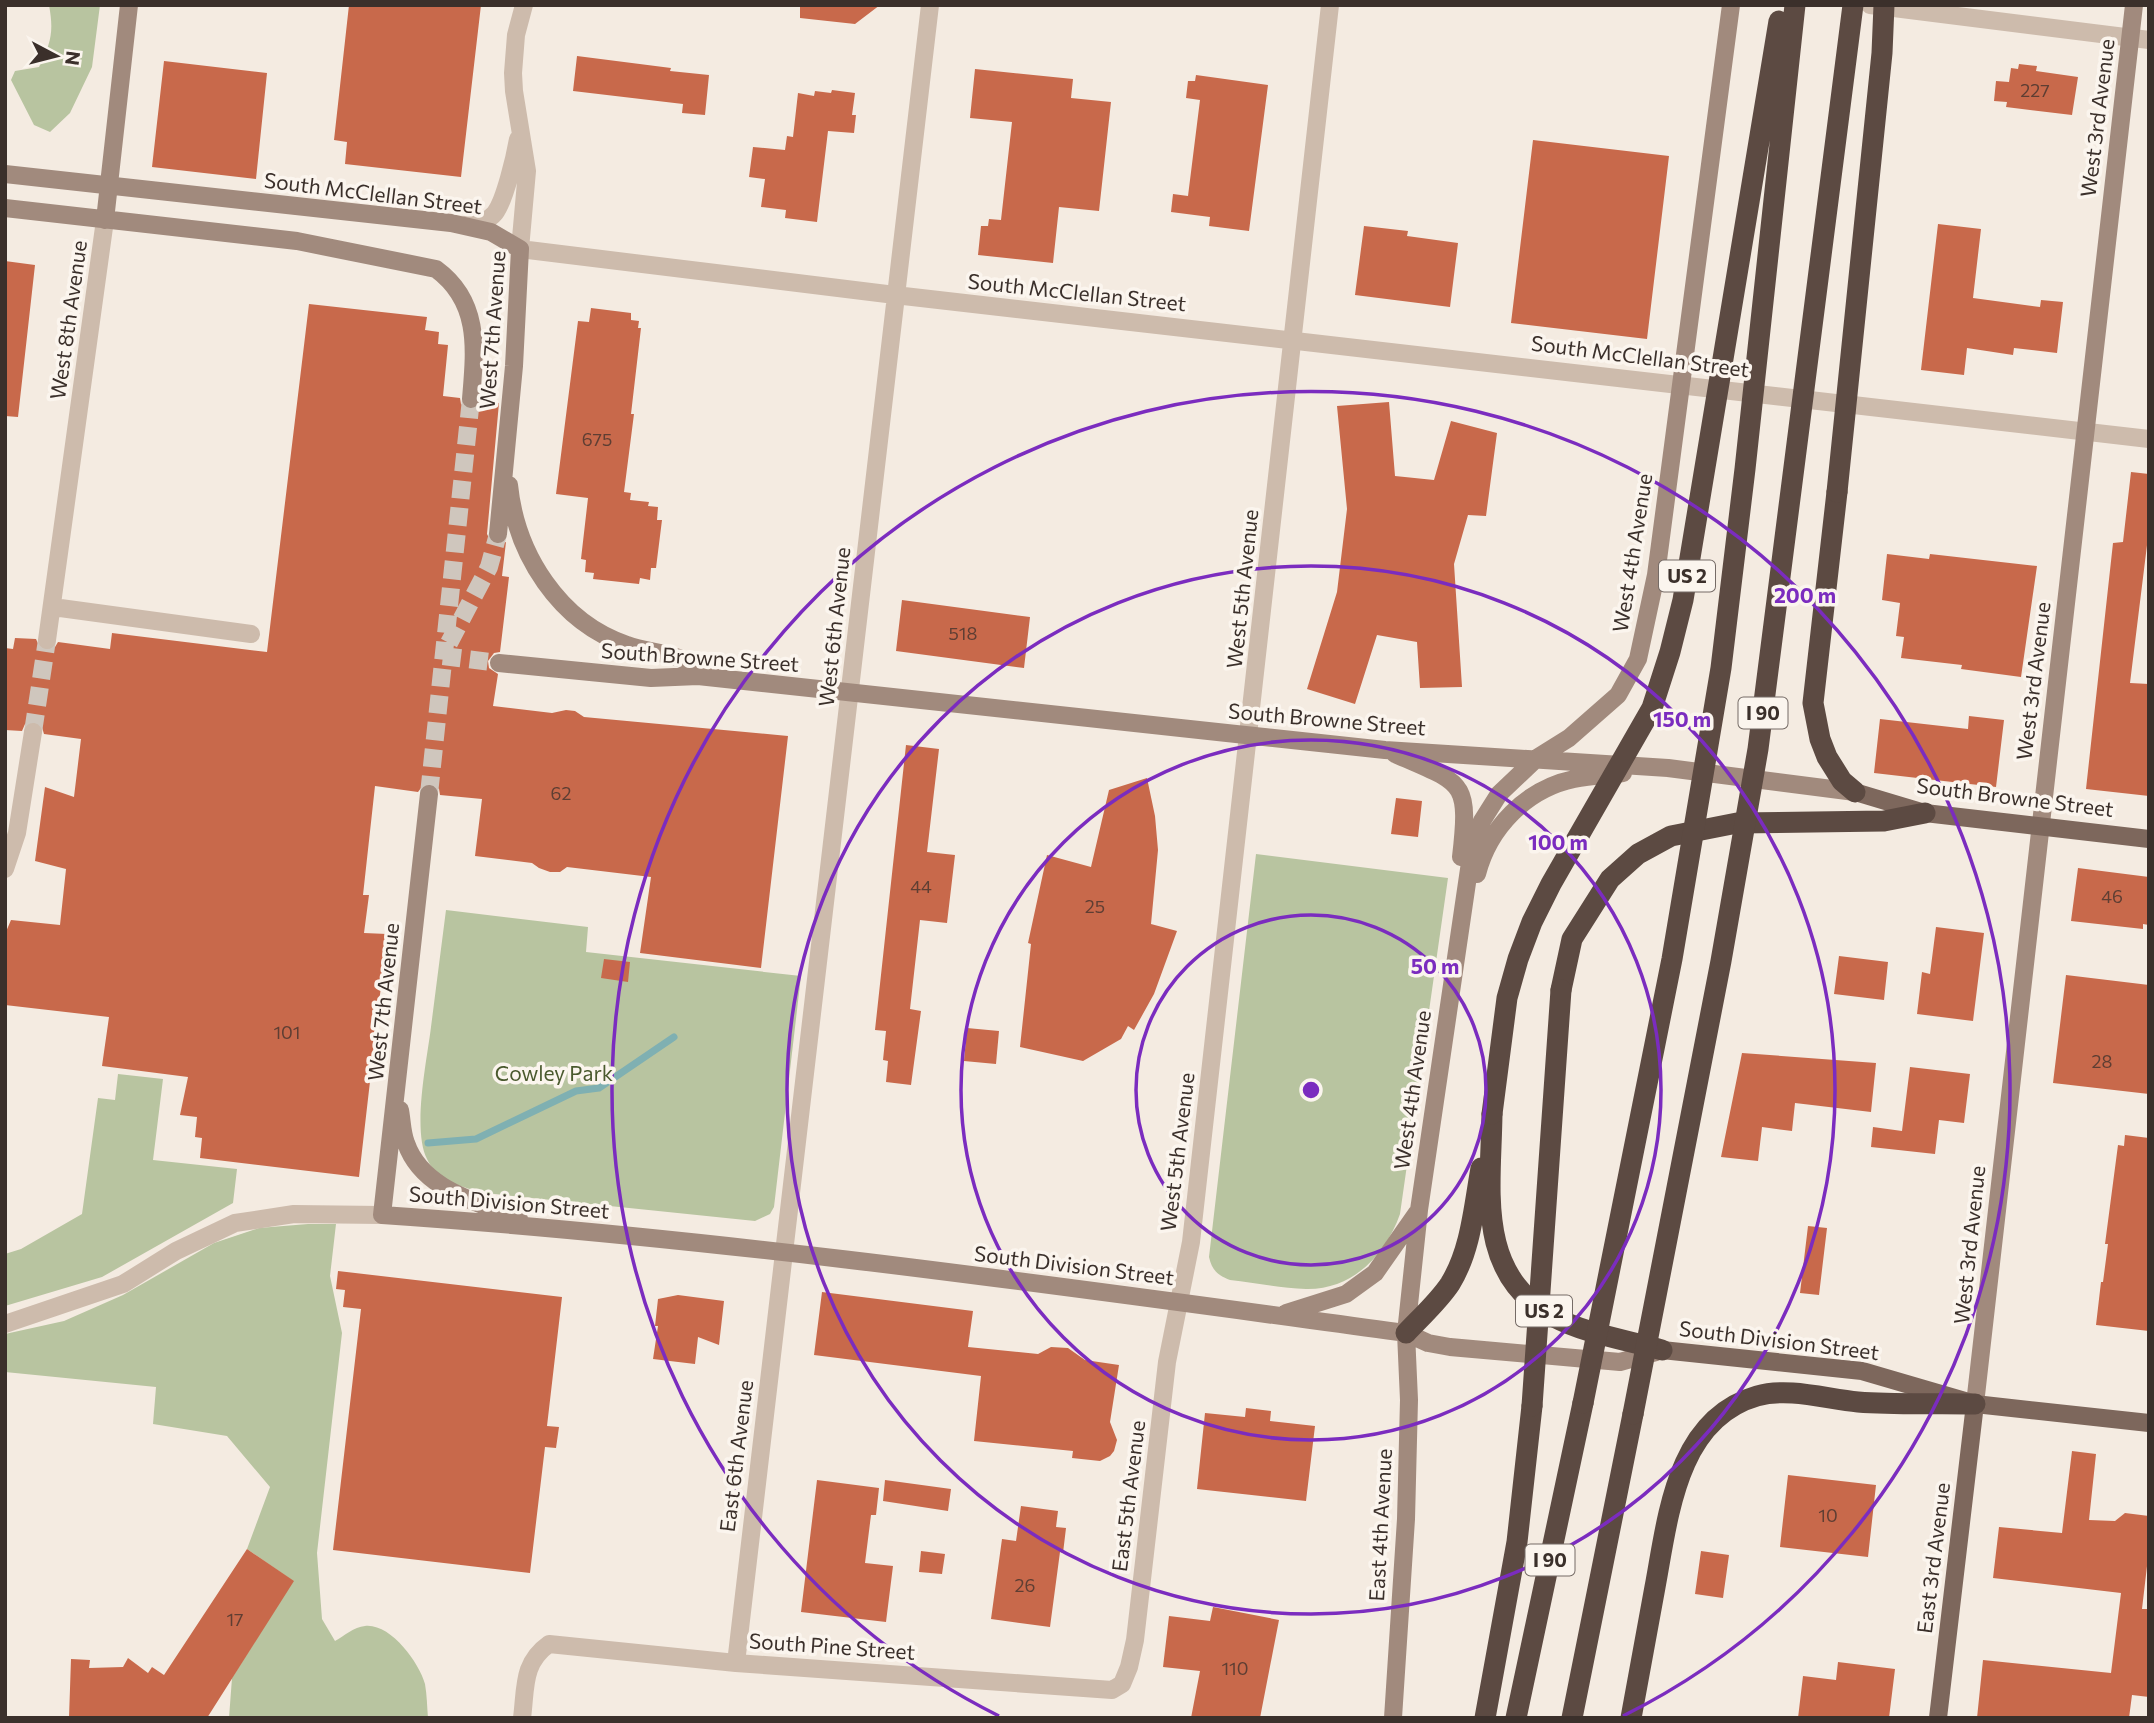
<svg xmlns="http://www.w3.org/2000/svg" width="2154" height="1723" viewBox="0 0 2154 1723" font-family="Commissioner,sans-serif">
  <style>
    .green { fill: #b8c4a0 }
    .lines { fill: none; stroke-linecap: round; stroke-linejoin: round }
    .stream { stroke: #7fb0b2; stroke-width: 7 }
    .building { fill: #c8694b }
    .street-tunnel { stroke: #cfc6bd; stroke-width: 18; stroke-dasharray: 18 9; stroke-linecap: butt }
    .secondary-tunnel { stroke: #cfc6bd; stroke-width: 18; stroke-dasharray: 18 9; stroke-linecap: butt }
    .street { stroke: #cdbbac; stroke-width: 18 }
    .secondary { stroke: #a18a7d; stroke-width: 18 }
    .primary { stroke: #7d675c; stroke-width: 18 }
    .highway { stroke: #5c4a42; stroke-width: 21 }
    .highway-bridge { stroke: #5c4a42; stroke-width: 21 }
    .ring { fill: none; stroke: #7b2cbf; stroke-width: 3.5 }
    .labels { text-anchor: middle; stroke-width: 7; stroke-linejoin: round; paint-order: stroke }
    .number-label { font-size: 18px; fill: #5e3e33 }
    .shield { fill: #fbf5ee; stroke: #756b66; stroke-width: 2 }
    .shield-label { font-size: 19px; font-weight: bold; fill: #3b302b }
    .street-label { font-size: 21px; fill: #3b302b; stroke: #fbf5ee }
    .park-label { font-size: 21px; fill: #4a5a2e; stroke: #fbf5ee }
    .centre { fill: #7b2cbf; stroke: #fbf5ee; stroke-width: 3.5 }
    .ring-label { font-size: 21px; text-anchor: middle; font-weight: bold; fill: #7b2cbf; stroke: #fbf5ee; stroke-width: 7; stroke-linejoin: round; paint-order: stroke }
  </style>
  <rect width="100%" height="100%" fill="#f4ebe1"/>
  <!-- green -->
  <path class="green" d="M 49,5 L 100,5 L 92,67 L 70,113 L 50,132 L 34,125 L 11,80 L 15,71 L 39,67 C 51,43 54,32 49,5 Z
    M 1256,854 L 1448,878 L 1400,1214 C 1386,1254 1353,1290 1306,1289 C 1281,1288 1255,1283 1230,1280 C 1217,1275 1212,1270 1209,1257 Z
    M 446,910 L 588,927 L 586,952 L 801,976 L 774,1207 L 770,1214 L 755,1221 L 485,1193 C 463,1187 437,1182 427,1159 C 412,1129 427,1060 431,1027 C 436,988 441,949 446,910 Z
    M 118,1074 L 163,1079 L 153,1160 L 237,1169 L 233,1203 L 102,1277 L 5,1306 L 5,1254 L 21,1249 L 82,1214 L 98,1098 L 115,1100 Z
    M 308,1224 L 336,1224 L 330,1276 L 342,1333 L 317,1553 L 322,1619 L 335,1641 C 344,1636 354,1627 365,1626 C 390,1623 419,1662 425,1684 C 427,1695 427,1707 428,1718 L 229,1718 L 232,1678 L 293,1581 L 247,1549 L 270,1487 L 227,1436 L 153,1424 L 156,1387 L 5,1372 L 5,1334 L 64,1321 L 123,1295 L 214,1243 L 259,1228 Z"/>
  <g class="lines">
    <!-- stream -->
    <path class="stream" d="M 428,1143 L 476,1139 L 576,1091 L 599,1088 L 674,1037"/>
  </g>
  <!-- building -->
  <path class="building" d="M 349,5 L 481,5 L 461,177 L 345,164 L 347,142 L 334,140 Z
    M 800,5 L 880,5 L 855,24 L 800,18 Z
    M 577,56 L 671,68 L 670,71 L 709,75 L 705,115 L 682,113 L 683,104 L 573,91 Z
    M 164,61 L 267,73 L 256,179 L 152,167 Z
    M 2019,64 L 2037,66 L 2036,71 L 2078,77 L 2072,115 L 2006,107 L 2007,102 L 1994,101 L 1996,81 L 2009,82 L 2011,68 L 2018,69 Z
    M 975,69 L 1073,79 L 1071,98 L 1111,102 L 1099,211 L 1059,207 L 1053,263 L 978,255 L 981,226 L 988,226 L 989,219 L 1001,220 L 1012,122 L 970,118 Z
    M 1196,75 L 1268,85 L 1249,231 L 1209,226 L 1210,217 L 1171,212 L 1173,194 L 1188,196 L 1200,100 L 1186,98 L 1188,81 L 1195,81 Z
    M 832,90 L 855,93 L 852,115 L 856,115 L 854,133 L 828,131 L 817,222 L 785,218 L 786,210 L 761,207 L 765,179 L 749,177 L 753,147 L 785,150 L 787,136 L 793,137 L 798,93 L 814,96 L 815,91 L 831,93 Z
    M 1533,140 L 1669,156 L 1647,339 L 1511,323 Z
    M 1938,224 L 1981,229 L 1973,298 L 2040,307 L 2041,300 L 2063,302 L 2057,353 L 2014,348 L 2013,355 L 1967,348 L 1964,375 L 1921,370 Z
    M 1364,226 L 1408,231 L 1407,236 L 1458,243 L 1450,307 L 1355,295 Z
    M 5,261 L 35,265 L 18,417 L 5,416 Z
    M 309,304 L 427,317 L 425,330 L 439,332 L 438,344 L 448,345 L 443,396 L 460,398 L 461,404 L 469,410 L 476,409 L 482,401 L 499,403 L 487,534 L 492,544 L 498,545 L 506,542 L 502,576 L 509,577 L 500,652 L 494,653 L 488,661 L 489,668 L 498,674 L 493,706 L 552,713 L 566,710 L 575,711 L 584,717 L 788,736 L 761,968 L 640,953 L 651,877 L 567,867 L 560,872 L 550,872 L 539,868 L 532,863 L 475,856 L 482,799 L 440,795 L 439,789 L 431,783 L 424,784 L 418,792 L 375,786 L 363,895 L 369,895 L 364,933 L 387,934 L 359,1177 L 200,1158 L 202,1138 L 195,1137 L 197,1117 L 180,1115 L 188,1077 L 102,1066 L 109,1017 L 5,1005 L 7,963 L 5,962 L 5,934 L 11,920 L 60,925 L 66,869 L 35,861 L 45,787 L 74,797 L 81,739 L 44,734 L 41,724 L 34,721 L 25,724 L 22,731 L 5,730 L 5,648 L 13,649 L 15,638 L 36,639 L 40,648 L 46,651 L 55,647 L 58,642 L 110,649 L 112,633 L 267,652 Z
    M 591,308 L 631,313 L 631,320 L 639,321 L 638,328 L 641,328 L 631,414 L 634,414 L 624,492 L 631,493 L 630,500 L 649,502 L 648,506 L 658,507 L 657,520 L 662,520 L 656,568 L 651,568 L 650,580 L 640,578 L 639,584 L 593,579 L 594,573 L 585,572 L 586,560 L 581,559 L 588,498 L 556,494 L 578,321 L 589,322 Z
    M 1389,402 L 1395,476 L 1434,480 L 1451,421 L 1497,433 L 1486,516 L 1468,515 L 1454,564 L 1462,687 L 1420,688 L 1417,642 L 1377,635 L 1355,704 L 1307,689 L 1337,592 L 1347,509 L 1337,406 Z
    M 2131,472 L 2149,474 L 2149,529 L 2130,683 L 2149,684 L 2149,796 L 2086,789 L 2113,543 L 2123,542 Z
    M 1887,554 L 1929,559 L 1930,554 L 2037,566 L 2021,677 L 1961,669 L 1962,665 L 1901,658 L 1904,637 L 1896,636 L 1900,603 L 1882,600 Z
    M 902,600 L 1030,617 L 1024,668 L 896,651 Z
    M 1969,716 L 2004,720 L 1996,787 L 1874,773 L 1880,719 L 1968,729 Z
    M 906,745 L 939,749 L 927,852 L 955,855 L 947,923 L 920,920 L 910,1009 L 921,1011 L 911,1085 L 886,1082 L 888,1061 L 883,1060 L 886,1031 L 875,1030 Z
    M 1147,778 L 1155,816 L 1158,850 L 1151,924 L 1177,931 L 1154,994 L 1134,1030 L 1128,1026 L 1121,1039 L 1083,1061 L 1020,1047 L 1031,944 L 1028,943 L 1047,855 L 1091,867 L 1109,790 Z
    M 1396,798 L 1422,801 L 1418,837 L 1391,834 Z
    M 2078,868 L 2149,877 L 2149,925 L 2143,924 L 2143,929 L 2071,921 Z
    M 1936,927 L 1984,933 L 1973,1021 L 1917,1014 L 1922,972 L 1930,974 Z
    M 1839,956 L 1888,962 L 1884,1000 L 1834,994 Z
    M 604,959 L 630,962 L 628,982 L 601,978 Z
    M 2066,975 L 2149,985 L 2149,1094 L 2053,1083 Z
    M 967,1028 L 999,1031 L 996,1064 L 964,1061 Z
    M 1742,1053 L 1876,1063 L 1871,1112 L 1795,1103 L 1792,1131 L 1762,1127 L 1758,1161 L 1721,1157 Z
    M 1910,1067 L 1970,1074 L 1964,1123 L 1939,1120 L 1935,1154 L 1871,1147 L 1873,1127 L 1902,1131 Z
    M 2125,1135 L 2149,1138 L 2149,1331 L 2096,1325 L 2101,1282 L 2103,1282 L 2108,1244 L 2105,1244 L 2118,1145 L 2124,1146 Z
    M 1808,1226 L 1827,1228 L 1819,1295 L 1800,1293 Z
    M 338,1271 L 562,1297 L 547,1426 L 559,1427 L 556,1448 L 545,1447 L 530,1573 L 333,1550 L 361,1309 L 343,1307 L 345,1290 L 336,1289 Z
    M 822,1292 L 973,1311 L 968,1347 L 1038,1354 L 1051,1347 L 1068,1348 L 1085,1360 L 1119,1365 L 1110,1422 L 1117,1440 L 1114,1451 L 1110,1456 L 1100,1461 L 1072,1458 L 1073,1451 L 974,1441 L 981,1376 L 814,1355 Z
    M 678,1295 L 724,1301 L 719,1345 L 698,1337 L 695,1364 L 653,1359 L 658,1326 L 655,1326 L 658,1299 Z
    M 1246,1408 L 1271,1411 L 1270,1421 L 1315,1426 L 1306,1501 L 1197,1489 L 1205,1413 L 1245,1417 Z
    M 2072,1451 L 2096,1454 L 2089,1520 L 2115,1521 L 2125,1513 L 2149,1516 L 2149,1549 L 2142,1609 L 2149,1609 L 2149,1697 L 2132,1695 L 2129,1718 L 1977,1718 L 1983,1660 L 2111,1673 L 2121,1593 L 1993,1578 L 1999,1527 L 2062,1533 Z
    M 1788,1475 L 1876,1485 L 1868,1557 L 1780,1547 Z
    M 817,1480 L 879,1488 L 876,1515 L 871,1515 L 865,1563 L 893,1566 L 886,1622 L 801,1612 Z
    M 885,1480 L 951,1489 L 948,1511 L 883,1501 Z
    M 1021,1506 L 1058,1511 L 1056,1527 L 1066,1528 L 1063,1553 L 1060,1552 L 1050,1627 L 991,1619 L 1002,1539 L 1016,1541 Z
    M 247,1549 L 294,1581 L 207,1718 L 69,1718 L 71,1659 L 90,1660 L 89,1668 L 123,1667 L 128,1658 L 148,1673 L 152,1667 L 164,1675 Z
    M 921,1551 L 945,1554 L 942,1574 L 919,1572 Z
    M 1701,1551 L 1729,1555 L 1723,1598 L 1695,1594 Z
    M 1213,1607 L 1279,1620 L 1260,1718 L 1191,1718 L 1200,1671 L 1163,1667 L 1169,1616 L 1210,1621 Z
    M 1838,1662 L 1895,1669 L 1889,1718 L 1798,1718 L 1803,1676 L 1836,1680 Z"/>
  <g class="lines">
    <!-- street-tunnel -->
    <path class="street-tunnel" d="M 33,732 L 47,640"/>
    <!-- secondary-tunnel -->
    <path class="secondary-tunnel" d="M 449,643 L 489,567 L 498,534
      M 443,656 L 499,663
      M 429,794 L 471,399"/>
    <!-- street -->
    <path class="street" d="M 524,5 L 516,35 L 513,73 L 514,91 L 527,171 L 520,249 L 895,295 L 2149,439
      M 1870,5 L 2149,40
      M 465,225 C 476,224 488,222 495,213 C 505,200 515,156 518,139
      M 53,607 L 251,634
      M 47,640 L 105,220
      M 5,869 L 17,833 L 33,732
      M 5,1324 L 123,1284 L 176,1251 L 235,1223 L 294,1214 L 382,1215
      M 736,1663 L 930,5
      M 522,1718 C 526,1688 522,1663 549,1644 L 736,1663 L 1112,1690 L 1122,1684 L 1129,1667 L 1135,1640 L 1167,1362 L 1191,1242 L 1330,5"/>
    <!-- secondary -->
    <path class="secondary" d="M 5,174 L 451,223 L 491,232 L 520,249 L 514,366 L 498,534
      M 5,208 L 297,241 L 436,269 C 481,302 475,350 471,399
      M 105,220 L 129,5
      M 509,485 C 516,554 559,622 627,645 C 643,651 662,652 679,658 C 690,662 702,668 713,673
      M 499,663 L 651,678 L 698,676 L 1385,750 L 1668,768 L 1855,792
      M 1395,754 C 1463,784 1470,779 1461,857
      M 429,794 L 382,1215 C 724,1238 1066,1287 1406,1333 L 1428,1343 L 1450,1347 L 1620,1362 L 1656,1352
      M 1477,874 C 1489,828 1526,789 1574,779 C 1590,776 1607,775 1623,773
      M 400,1110 C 402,1121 402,1133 406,1143 C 422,1190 478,1202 519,1219
      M 1286,1313 L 1346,1294 L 1375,1273 L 1417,1213
      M 1975,1404 L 2134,5
      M 1393,1718 L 1406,1519 L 1409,1400 L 1406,1333 L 1419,1210 L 1473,842 L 1482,821 L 1499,794 L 1537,758 L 1569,738 L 1618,695 L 1638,659 L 1656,575 L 1731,5"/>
    <!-- primary -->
    <path class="primary" d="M 1855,792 L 1925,813 L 2149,839
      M 1662,1350 L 1862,1371 L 1975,1404 L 2149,1423
      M 1938,1718 L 1975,1404"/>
    <!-- highway -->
    <path class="highway" d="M 1837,492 L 1813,703 L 1820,739 L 1827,757 L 1842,781 L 1855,792
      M 1561,990 L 1572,939 L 1610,879 L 1638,854 L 1671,836 L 1737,823 L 1884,821 L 1925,813
      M 1492,1114 C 1491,1190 1475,1275 1554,1317 C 1586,1334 1627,1340 1662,1350
      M 1406,1333 C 1420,1318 1438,1302 1450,1284 C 1471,1250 1474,1207 1481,1168
      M 1485,1718 L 1517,1542 L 1532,1406
      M 1516,1718 L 1583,1403
      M 1572,1718 L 1633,1414
      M 1631,1718 C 1639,1674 1647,1630 1655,1587 C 1668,1518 1676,1419 1757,1396 C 1789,1387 1826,1399 1858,1402 C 1897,1405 1936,1403 1975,1404"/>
    <!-- highway-bridge -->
    <path class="highway-bridge" d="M 1837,492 L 1882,53 L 1884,5
      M 1492,1114 L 1507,998 L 1518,959 L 1532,922 L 1551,884 L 1652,708 L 1670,652 L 1683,600 L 1779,21
      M 1583,1403 L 1672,959 L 1721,668 L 1745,469 L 1795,5
      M 1532,1406 L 1561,990
      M 1633,1414 L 1721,961 L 1758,749 L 1853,5"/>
  </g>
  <!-- distance rings -->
  <g class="ring">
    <circle cx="1311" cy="1090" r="175"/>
    <circle cx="1311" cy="1090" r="350"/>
    <circle cx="1311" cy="1090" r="524"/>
    <path d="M999 1716A699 699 0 1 1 1623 1716"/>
  </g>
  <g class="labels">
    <!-- number labels -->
    <g class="number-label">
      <text x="2035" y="97">227</text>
      <text x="597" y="446">675</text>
      <text x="963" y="640">518</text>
      <text x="561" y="800">62</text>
      <text x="921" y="893">44</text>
      <text x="2112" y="903">46</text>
      <text x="1095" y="913">25</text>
      <text x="287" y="1039">101</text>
      <text x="2102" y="1068">28</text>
      <text x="1828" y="1522">10</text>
      <text x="1025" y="1592">26</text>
      <text x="235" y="1626">17</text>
      <text x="1235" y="1675">110</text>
    </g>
    <!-- shield labels -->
    <g class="shield">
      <rect x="1659" y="560.5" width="56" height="31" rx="5"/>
      <rect x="1738.5" y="697.5" width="49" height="31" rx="5"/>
      <rect x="1516" y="1295.5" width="56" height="31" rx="5"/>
      <rect x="1525.5" y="1544.5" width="49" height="31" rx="5"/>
    </g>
    <g class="shield-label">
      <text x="1687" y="583">US 2</text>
      <text x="1763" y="720">I 90</text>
      <text x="1544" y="1318">US 2</text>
      <text x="1550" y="1567">I 90</text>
    </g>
    <!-- street labels -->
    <g class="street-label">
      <text transform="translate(2098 118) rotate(-83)" y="7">West 3rd Avenue</text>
      <text transform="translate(373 194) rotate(7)" y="7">South McClellan Street</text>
      <text transform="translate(1077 293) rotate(6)" y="7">South McClellan Street</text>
      <text transform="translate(69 320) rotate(-82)" y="7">West 8th Avenue</text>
      <text transform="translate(493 330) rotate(-86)" y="7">West 7th Avenue</text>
      <text transform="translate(1640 357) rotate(7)" y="7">South McClellan Street</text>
      <text transform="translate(1633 553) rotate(-81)" y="7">West 4th Avenue</text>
      <text transform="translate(1243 589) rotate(-84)" y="7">West 5th Avenue</text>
      <text transform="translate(835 627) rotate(-84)" y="7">West 6th Avenue</text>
      <text transform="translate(700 658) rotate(4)" y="7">South Browne Street</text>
      <text transform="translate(2034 681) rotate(-83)" y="7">West 3rd Avenue</text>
      <text transform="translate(1327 720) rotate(5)" y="7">South Browne Street</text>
      <text transform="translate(2015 798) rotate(7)" y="7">South Browne Street</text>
      <text transform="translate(384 1002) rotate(-84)" y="7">West 7th Avenue</text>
      <text transform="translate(1413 1090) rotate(-82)" y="7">West 4th Avenue</text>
      <text transform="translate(1178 1152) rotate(-83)" y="7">West 5th Avenue</text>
      <text transform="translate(509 1203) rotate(5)" y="7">South Division Street</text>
      <text transform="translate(1970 1245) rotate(-84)" y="7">West 3rd Avenue</text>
      <text transform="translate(1074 1266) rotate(7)" y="7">South Division Street</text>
      <text transform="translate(1779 1341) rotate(7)" y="7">South Division Street</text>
      <text transform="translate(737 1456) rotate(-83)" y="7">East 6th Avenue</text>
      <text transform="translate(1129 1496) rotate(-83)" y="7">East 5th Avenue</text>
      <text transform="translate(1381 1525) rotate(-87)" y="7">East 4th Avenue</text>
      <text transform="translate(1934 1558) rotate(-83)" y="7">East 3rd Avenue</text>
      <text transform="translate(832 1647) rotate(4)" y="7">South Pine Street</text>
    </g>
    <!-- park labels -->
    <g class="park-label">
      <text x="554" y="1081">Cowley Park</text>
    </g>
  </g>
  <circle cx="1311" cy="1090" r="10" class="centre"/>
  <g class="ring-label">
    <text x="1805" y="603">200 m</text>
    <text x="1682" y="727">150 m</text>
    <text x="1558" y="850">100 m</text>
    <text x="1435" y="974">50 m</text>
  </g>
  <!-- border -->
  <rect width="2154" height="1723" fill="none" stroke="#3b302b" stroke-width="14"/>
  <!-- north arrow -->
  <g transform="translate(56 56) rotate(97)" stroke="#fbf5ee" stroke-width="5" paint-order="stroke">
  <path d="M0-5L12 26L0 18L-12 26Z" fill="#3b302b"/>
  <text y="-10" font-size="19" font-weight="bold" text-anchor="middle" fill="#3b302b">N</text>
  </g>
</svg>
